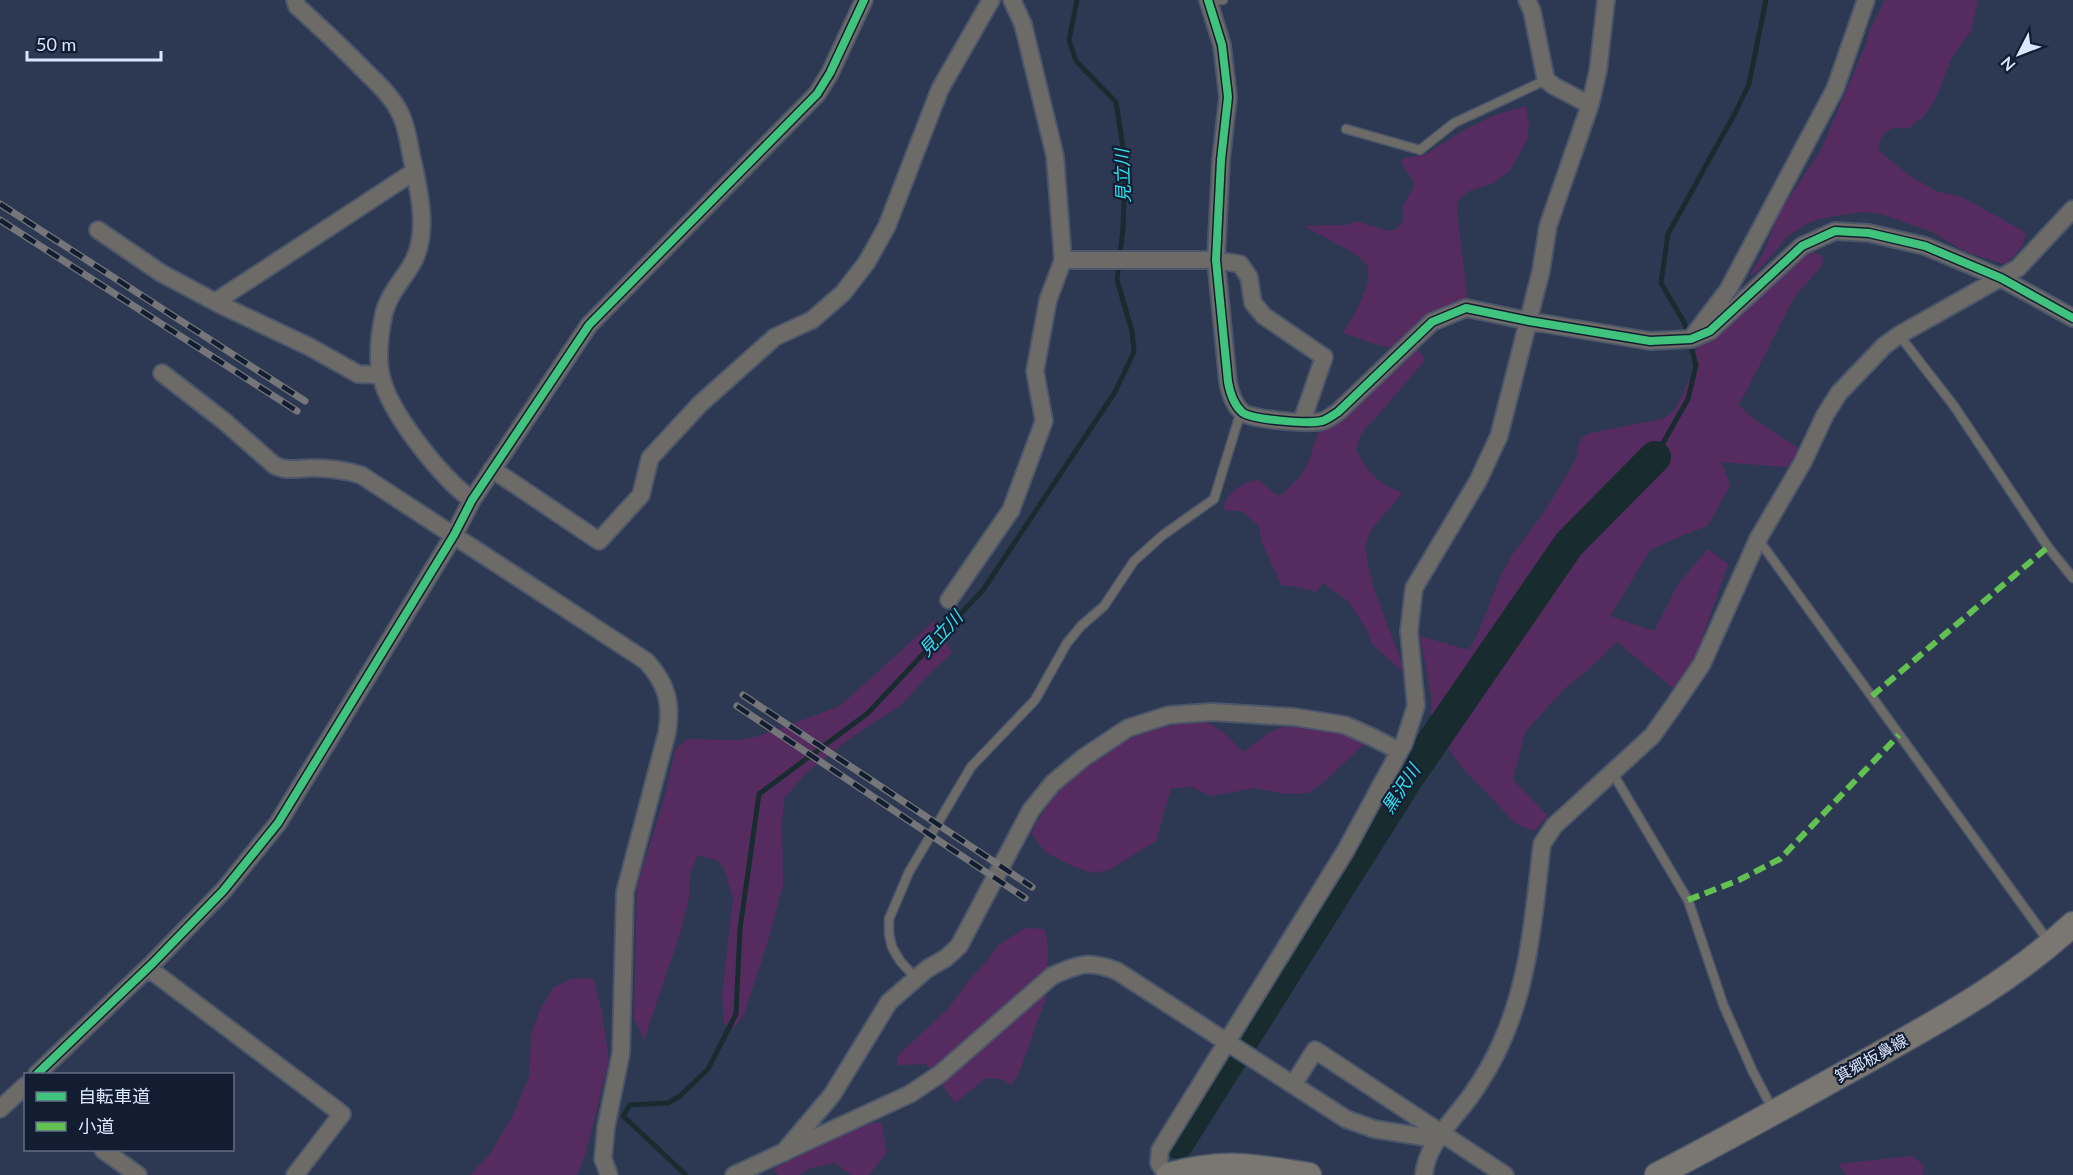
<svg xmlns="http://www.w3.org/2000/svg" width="2073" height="1175" viewBox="0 0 2073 1175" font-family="Lato,'Noto Sans JP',sans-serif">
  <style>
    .green { fill: #562c60 }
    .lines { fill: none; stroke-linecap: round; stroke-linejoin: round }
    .stream { stroke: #182c30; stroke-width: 5 }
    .river { stroke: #182c30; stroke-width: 32 }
    .service-casing { stroke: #4c566a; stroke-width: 11 }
    .minor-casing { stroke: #4c566a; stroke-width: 20 }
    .secondary-casing { stroke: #4c566a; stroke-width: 27 }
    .service { stroke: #6d6b68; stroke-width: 8 }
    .minor { stroke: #6d6b68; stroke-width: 16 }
    .secondary { stroke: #7a7772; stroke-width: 24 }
    .rail-casing { stroke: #747679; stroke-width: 7 }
    .rail { stroke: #131d32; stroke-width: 4.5; stroke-dasharray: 14; stroke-linecap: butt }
    .quiet { stroke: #63c152; stroke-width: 6; stroke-dasharray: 12 6; stroke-linecap: butt }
    .cycleway-casing { stroke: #131d32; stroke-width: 11 }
    .cycleway { stroke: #40c37c; stroke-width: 8 }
    .labels { text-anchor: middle; stroke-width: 4.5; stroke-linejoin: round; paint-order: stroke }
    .street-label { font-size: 16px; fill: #dbe7ff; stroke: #131d32 }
    .water-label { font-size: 18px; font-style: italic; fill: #2fe0ef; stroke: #131d32 }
  </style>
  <rect width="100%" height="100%" fill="#2d3952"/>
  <!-- green -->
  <path class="green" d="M 1885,0 L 1978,0 L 1971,31 L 1951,59 L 1936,98 L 1924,116 L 1908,129 C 1891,124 1879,133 1878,150 L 1910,176 L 1936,191 L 1962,197 L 2025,232 C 2027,243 2013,259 2004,264 L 1966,252 L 1930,231 L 1881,214 L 1863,212 L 1827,217 L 1810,222 L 1789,235 L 1755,274 L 1750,275 L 1764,252 L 1779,213 L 1821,150 L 1866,44 L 1869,32 Z
    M 1526,106 L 1529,126 L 1527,140 L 1510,171 L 1493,183 L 1467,192 L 1457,202 L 1458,221 L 1468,302 L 1390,347 C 1373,346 1359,336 1342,334 C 1351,320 1375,282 1367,265 C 1361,254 1317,234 1304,226 L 1346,225 L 1357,221 L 1387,231 L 1397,229 L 1403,221 L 1403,205 L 1414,187 L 1413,181 L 1401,162 L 1404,158 L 1424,155 L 1468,128 L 1495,115 Z
    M 1806,252 L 1820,254 L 1823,260 L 1822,266 L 1795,296 L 1739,405 L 1750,416 L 1798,448 L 1796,455 L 1787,467 L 1722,462 L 1730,486 L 1708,525 L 1651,549 L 1610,616 L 1654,631 L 1678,584 L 1708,549 L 1728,564 L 1696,656 L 1673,688 L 1617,642 L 1588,670 L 1565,688 L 1525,732 L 1513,780 L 1548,816 L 1534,831 L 1516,824 L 1461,766 L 1432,726 L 1431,695 L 1420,636 L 1468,650 L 1476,638 L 1501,575 L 1512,555 L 1547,508 L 1576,459 L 1579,443 L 1583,437 L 1590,433 L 1662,419 L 1674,411 L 1682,396 L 1691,374 L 1697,345 Z
    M 1416,345 L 1425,360 L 1381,412 L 1366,427 L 1360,436 L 1356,450 C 1371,476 1375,481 1402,493 C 1392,509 1376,519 1368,537 C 1357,561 1395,639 1403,667 L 1401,671 L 1371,643 L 1368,632 L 1348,601 L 1323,583 L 1316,592 L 1295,586 L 1282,586 L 1262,543 L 1259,526 L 1242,511 L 1227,511 L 1223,507 C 1231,490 1240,483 1258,480 L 1277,495 L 1282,495 L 1301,475 L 1308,463 L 1320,427 Z
    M 935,620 L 952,653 L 933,670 L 900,706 L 849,739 L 806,773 L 784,799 L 782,823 L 783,885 L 766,948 L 744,1014 L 735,1027 L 724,1024 L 722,995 L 733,898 L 724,869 L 717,860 L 697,855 L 690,875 L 689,898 L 680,934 L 644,1040 L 634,1018 L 637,886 L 666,792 L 675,750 L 687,739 L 742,740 L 762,735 L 840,706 Z
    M 1205,721 L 1223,732 L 1243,752 C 1255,744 1269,730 1283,727 C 1303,723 1347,736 1368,740 L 1326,780 L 1308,793 L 1287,794 L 1254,788 L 1211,796 L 1192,787 L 1171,788 L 1156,841 L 1109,870 L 1092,873 L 1070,865 L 1045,852 L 1032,834 C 1034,825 1040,818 1045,810 C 1078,757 1143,724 1205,721 Z
    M 1025,928 L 1045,929 L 1048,947 L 1046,998 L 1020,1070 L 1012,1085 L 1002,1079 L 986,1078 L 955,1103 L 926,1064 L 897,1065 L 897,1056 L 948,1009 L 970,979 L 987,961 L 998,945 Z
    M 593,978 L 602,1012 L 609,1060 L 586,1152 L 577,1175 L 470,1175 L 490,1154 L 512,1117 L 529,1077 L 531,1035 L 540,1010 L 553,988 L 571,979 Z
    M 881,1122 L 887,1152 L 869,1175 L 851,1175 L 835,1163 L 808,1169 L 800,1175 L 778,1175 L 773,1168 L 866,1124 Z
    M 1911,1156 L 1924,1165 L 1923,1175 L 1846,1175 L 1838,1164 Z"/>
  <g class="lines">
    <!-- stream -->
    <path class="stream" d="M 1655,457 L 1688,399 L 1696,365 L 1684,322 L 1661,283 L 1668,234 L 1735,113 L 1749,84 L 1766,0
      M 686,1175 L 623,1116 L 630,1105 L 668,1103 L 680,1096 L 708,1069 L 736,1014 L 740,929 L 759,794 L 868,713 L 983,590 L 1115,392 L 1134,352 L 1132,331 L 1117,280 L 1123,229 L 1125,161 L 1116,102 L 1076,61 L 1069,40 L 1077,0"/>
    <!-- river -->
    <path class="river" d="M 1178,1143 L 1407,779 L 1569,544 L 1655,457"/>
    <defs>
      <path id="service" d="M 1208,1 L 1223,0
        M 1346,129 L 1420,150 L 1454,123 L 1546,80
        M 1899,335 L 1954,406 L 2048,547 L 2073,578
        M 1758,539 L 2049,942
        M 1612,772 L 1688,900 L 1723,1004 L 1752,1070 L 1773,1110
        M 916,978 L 900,961 L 892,947 L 889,934 L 889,919 L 909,872 L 971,767 L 1035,700 L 1067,643 L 1081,626 L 1104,606 L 1134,561 L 1163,535 L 1214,499 L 1241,411"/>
      <path id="minor" d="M 295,0 L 297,6 C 320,27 342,47 363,69 C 377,83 392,96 401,115 C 406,126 409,142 411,154 C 418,186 430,231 413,262 C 404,279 389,293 384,313 C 380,332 377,358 381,376 C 390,414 441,477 472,500
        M 1208,0 L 1222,45 L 1228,97 L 1221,160 L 1216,260 L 1228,382 C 1230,393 1233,404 1242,412 C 1251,420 1310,424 1322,421 C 1327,420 1333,415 1338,412 L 1432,322 L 1466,308 L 1529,321 L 1650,341 L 1691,339 L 1710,331 L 1802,246 L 1835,231 L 1869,233 L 1925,246 L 2001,278 L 2073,318
        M 1527,0 L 1532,11 L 1546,80 L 1554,86 L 1590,105
        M 98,230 L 161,273 L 221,305 L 310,347 L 358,374 L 381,375
        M 1063,260 L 1216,260 L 1240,264 L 1249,277 L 1253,303 L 1264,316 L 1324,357 L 1302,421
        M 215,302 L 415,171
        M 1693,336 L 1728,290 L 1835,89 L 1866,0
        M 162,373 L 224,421 L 274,465 C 286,472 299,468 312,468 C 328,468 345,470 361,475 L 646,661 C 667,684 672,703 667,733 L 625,892 L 621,1053 L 606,1127 L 603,1159 L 609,1175
        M 492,469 L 599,541 L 641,495 L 650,458 L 700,404 L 775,337 L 812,320 L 843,293 L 867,262 L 887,226 L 940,89 L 991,0
        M 949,600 L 1011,510 L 1044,421 L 1035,371 L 1048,300 L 1063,260 L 1055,156 L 1023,24 L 1012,0
        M 148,968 L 342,1114 L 295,1175
        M 37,1074 L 152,964 L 223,891 L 278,823 L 454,535 L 472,500 L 589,325 L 817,94 L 830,73 L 864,0
        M 1293,1085 L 1315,1050 L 1505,1175
        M 0,1109 L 26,1085
        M 103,1150 L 138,1175
        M 783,1153 L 832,1095 L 889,1002 L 927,969 L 946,958 L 959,946 L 1031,810 L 1053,783 L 1083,758 L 1128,728 L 1169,715 L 1212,712 L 1295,717 L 1345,725 L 1372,737 L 1399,751
        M 734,1175 L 910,1094 L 940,1074 L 1052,976 C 1079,964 1088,960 1117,971 L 1346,1119 L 1374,1129 L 1437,1139
        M 1166,1175 L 1159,1163 L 1160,1150 L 1346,850 L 1404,743 L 1416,706 L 1409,631 L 1414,588 L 1478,481 L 1499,436 L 1541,271 L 1548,226 L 1590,105 L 1598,71 L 1606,0
        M 1424,1175 C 1426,1145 1453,1120 1470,1097 C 1482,1080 1494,1060 1502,1041 C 1530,979 1534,911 1542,844 L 1554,826 L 1652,736 L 1672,708 L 1702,664 L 1758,539 L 1803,462 L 1825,415 L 1839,393 L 1884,346 L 1899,335 L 2018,268 L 2073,209"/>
      <path id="secondary" d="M 1169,1175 C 1223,1160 1255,1166 1309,1175
        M 1657,1175 C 1727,1139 1796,1100 1865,1062 C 1940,1020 2009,983 2073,924"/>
    </defs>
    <!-- service casing -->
    <use href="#service" class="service-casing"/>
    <!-- minor casing -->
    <use href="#minor" class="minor-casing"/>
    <!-- secondary casing -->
    <use href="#secondary" class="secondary-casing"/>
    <!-- service -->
    <use href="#service" class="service"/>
    <!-- minor -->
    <use href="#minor" class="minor"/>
    <!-- secondary -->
    <use href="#secondary" class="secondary"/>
    <defs>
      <path id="rail" d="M 0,204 L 305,401
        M 0,220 L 297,411
        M 743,695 L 1032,887
        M 737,706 L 1025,898"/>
    </defs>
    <!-- rail casing -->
    <use href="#rail" class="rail-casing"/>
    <!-- rail -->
    <use href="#rail" class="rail"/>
    <!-- quiet -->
    <path class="quiet" d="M 1872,696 L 2048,547
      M 1688,900 L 1739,880 L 1780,859 L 1899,735"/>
    <defs>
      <path id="cycleway" d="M 1208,0 L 1222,45 L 1228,97 L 1221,160 L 1216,260 L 1228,382 C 1230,393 1233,404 1242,412 C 1251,420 1310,424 1322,421 C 1327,420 1333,415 1338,412 L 1432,322 L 1466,308 L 1529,321 L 1650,341 L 1691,339 L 1710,331 L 1802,246 L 1835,231 L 1869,233 L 1925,246 L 2001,278 L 2073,318
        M 37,1074 L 152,964 L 223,891 L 278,823 L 454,535 L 472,500 L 589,325 L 817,94 L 830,73 L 864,0"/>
    </defs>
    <!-- cycleway casing -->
    <use href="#cycleway" class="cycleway-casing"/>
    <!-- cycleway -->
    <use href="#cycleway" class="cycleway"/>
  </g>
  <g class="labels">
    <!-- street labels -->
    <g class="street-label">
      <text transform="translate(1871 1058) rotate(-29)" y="6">箕郷板鼻線</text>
    </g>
    <!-- water labels -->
    <g class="water-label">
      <text transform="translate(1123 176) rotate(-92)" y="6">見立川</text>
      <text transform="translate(941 634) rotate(-47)" y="6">見立川</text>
      <text transform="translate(1401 789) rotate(-57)" y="6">黒沢川</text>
    </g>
  </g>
  <!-- legend -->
  <rect x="24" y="1073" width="210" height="78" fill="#131d32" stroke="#636e84" stroke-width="1.5"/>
  <rect x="36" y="1092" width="30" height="9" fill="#40c37c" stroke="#636e84" stroke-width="1.5"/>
  <text x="78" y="1103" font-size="18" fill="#dbe7ff">自転車道</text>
  <rect x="36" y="1122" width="30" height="9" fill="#63c152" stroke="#636e84" stroke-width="1.5"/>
  <text x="78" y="1133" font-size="18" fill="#dbe7ff">小道</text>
  <!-- north arrow -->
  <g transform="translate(2019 54) rotate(228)" stroke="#131d32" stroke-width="4.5" paint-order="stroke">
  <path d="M0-4.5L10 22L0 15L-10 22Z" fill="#dbe7ff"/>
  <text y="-9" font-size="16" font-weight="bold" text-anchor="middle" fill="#dbe7ff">N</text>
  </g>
  <!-- scale -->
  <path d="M27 51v9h134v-9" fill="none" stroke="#dbe7ff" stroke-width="3"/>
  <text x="36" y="51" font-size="18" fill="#dbe7ff" stroke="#131d32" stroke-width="4.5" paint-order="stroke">50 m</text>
</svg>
